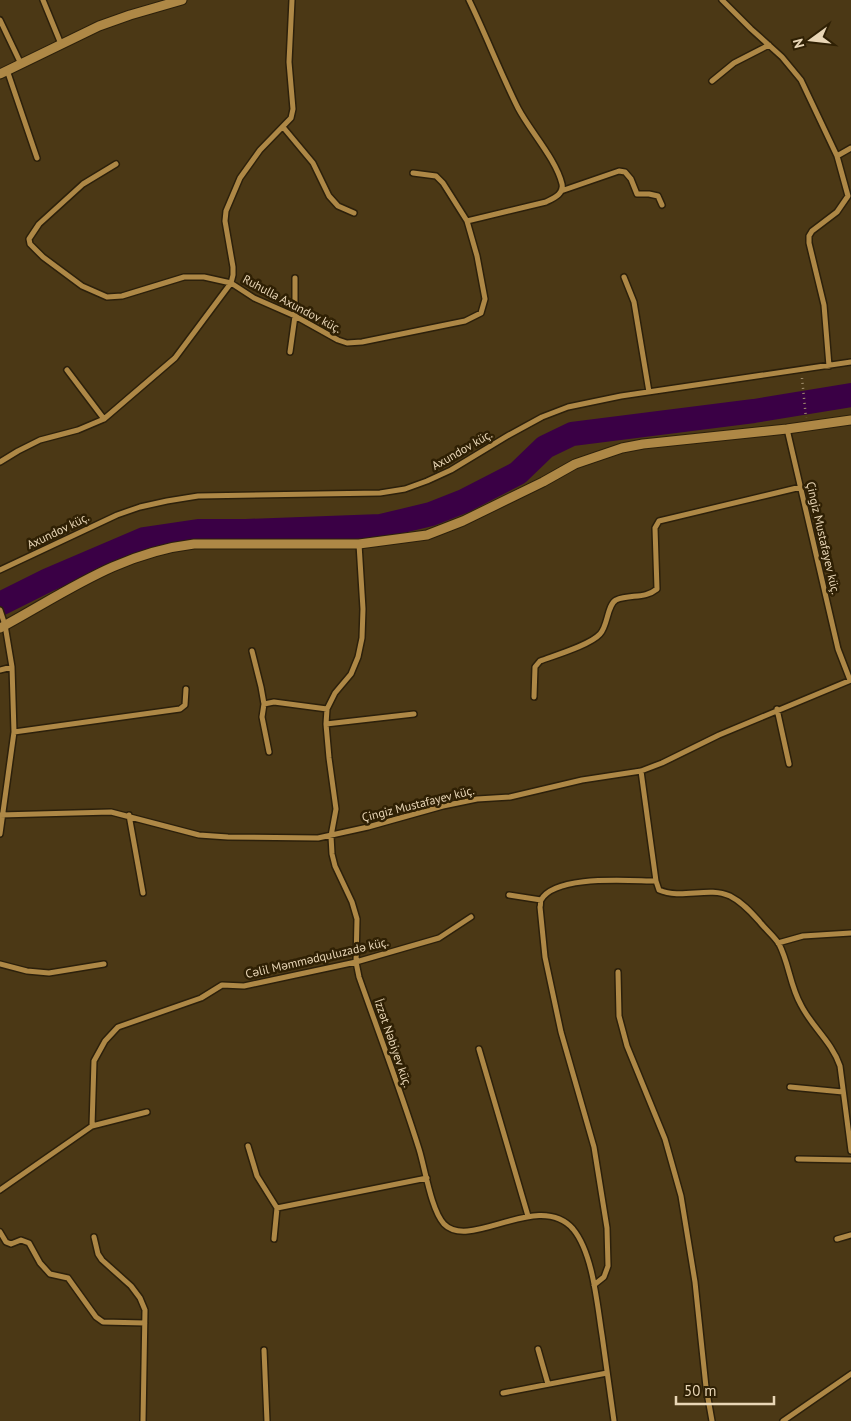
<svg xmlns="http://www.w3.org/2000/svg" width="851" height="1421" viewBox="0 0 851 1421" font-family="'PT Sans',sans-serif">
  <style>
    .lines { fill: none; stroke-linecap: round; stroke-linejoin: round }
    .river { stroke: #3a0045; stroke-width: 24 }
    .minor-casing { stroke: #2c200b; stroke-width: 8 }
    .tertiary-casing { stroke: #2c200b; stroke-width: 11 }
    .path { stroke: #a28f6d; stroke-width: 2.5; stroke-dasharray: 1 4; stroke-linecap: butt }
    .minor { stroke: #ae8846; stroke-width: 5 }
    .tertiary { stroke: #ae8846; stroke-width: 9 }
    .labels { text-anchor: middle; stroke-width: 5; stroke-linejoin: round; paint-order: stroke }
    .street-label { font-size: 12px; fill: #e9d6b6; stroke: #2f2004 }
  </style>
  <rect width="100%" height="100%" fill="#4b3815"/>
  <g class="lines">
    <!-- river -->
    <path class="river" d="M 0,604 L 48,580 L 144,539 L 198,531 L 246,531 L 381,526 L 431,514 L 464,501 L 518,473 L 545,447 L 572,434 L 754,411 L 851,395"/>
    <defs>
      <path id="minor" d="M 43,0 L 61,44
        M 722,0 L 751,29 L 782,57 L 801,80 L 837,156 L 848,196 L 837,212 L 812,231 L 809,236 L 809,243 L 824,305 L 829,366
        M 0,20 L 21,64
        M 7,70 L 37,158
        M 712,81 L 734,63 L 769,45
        M 283,127 L 313,163 L 329,196 L 338,206 L 354,213
        M 837,156 L 851,148
        M 116,164 L 83,184 L 39,224 L 29,239 L 30,244 L 43,257 L 82,286 L 107,297 L 122,296 L 184,277 L 204,277 L 231,283 L 254,298 L 295,316 L 338,340 L 347,343 L 362,342 L 465,321 L 481,313 L 485,299 L 477,256 L 467,221 L 443,183 L 436,176 L 413,173
        M 561,191 L 619,171 L 625,172 L 631,179 L 637,194 L 649,194 L 658,196 L 662,205
        M 467,221 L 546,202 C 554,198 564,194 562,184 C 556,159 530,131 518,108 C 500,72 486,35 469,0
        M 624,277 L 634,302 L 649,392
        M 290,352 L 295,316 L 295,278
        M 67,370 L 104,419
        M 787,429 L 838,649 L 850,680
        M 0,462 L 18,451 L 40,440 L 78,430 L 104,419 L 175,358 L 231,283 L 233,275 L 233,267 L 225,221 L 226,211 L 240,178 L 260,150 L 291,118 L 293,109 L 289,62 L 292,0
        M 359,544 L 363,609 L 362,638 L 358,657 L 351,674 L 335,693 L 327,709 L 326,724 L 329,758 L 336,809 L 331,836 L 332,854 L 335,866 L 352,902 L 357,919 L 356,962 L 359,977 C 379,1034 401,1091 419,1149 C 425,1168 431,1210 444,1224 C 470,1251 539,1190 573,1229 C 593,1253 597,1304 602,1335 C 606,1363 610,1392 614,1421
        M 0,570 L 117,515 L 140,507 L 167,501 L 198,496 L 380,493 L 405,489 L 427,481 L 451,470 L 509,435 L 542,417 L 568,407 L 621,396 L 851,362
        M 0,610 L 5,625 L 12,667 L 14,732 L 0,834
        M 252,651 L 261,687 L 264,704 L 262,717 L 269,752
        M 0,670 L 12,667
        M 534,697 L 535,667 L 540,661 C 556,655 590,645 600,634 C 608,626 607,605 616,600 C 630,594 645,599 657,589 L 655,528 L 659,521 L 801,487
        M 264,704 L 274,702 L 327,709
        M 777,709 L 789,764
        M 326,724 L 414,714
        M 14,732 L 180,709 L 185,705 L 186,689
        M 641,771 L 656,881 L 659,890 C 682,900 708,886 730,896 C 742,902 751,912 759,921 C 765,929 774,936 779,944 C 789,963 790,986 801,1005 C 812,1027 832,1042 840,1066 L 851,1151
        M 0,815 L 111,812 L 199,835 L 228,837 L 318,838 L 368,827 L 443,806 L 477,799 L 510,797 L 582,780 L 641,771 L 662,763 L 719,735 L 851,680
        M 129,815 L 143,893
        M 509,895 L 541,900
        M 778,943 L 803,936 L 851,933
        M 0,964 L 27,971 L 49,973 L 104,964
        M 618,972 L 619,1016 L 627,1046 L 665,1139 L 681,1196 L 695,1282 L 706,1387 L 712,1421
        M 479,1049 L 528,1216
        M 790,1087 L 843,1092
        M 92,1126 L 147,1112
        M 248,1146 L 257,1176 L 277,1208 L 274,1239
        M 798,1159 L 851,1160
        M 0,1190 L 92,1126 L 94,1061 L 105,1041 L 118,1027 L 201,998 L 222,985 L 244,986 L 356,962 L 439,938 L 471,917
        M 277,1208 L 427,1178
        M 0,1232 L 6,1242 L 11,1244 L 21,1240 L 29,1243 L 40,1263 L 50,1274 L 68,1278 L 96,1317 L 103,1322 L 145,1323
        M 94,1237 L 98,1254 L 102,1260 L 131,1286 L 140,1298 L 145,1310 L 143,1421
        M 837,1239 L 851,1235
        M 594,1285 L 604,1277 L 608,1266 L 607,1228 L 594,1147 L 561,1032 L 545,957 L 540,907 C 541,905 540,902 541,900 C 555,874 630,881 656,881
        M 538,1349 L 548,1384
        M 264,1350 L 267,1421
        M 503,1393 L 607,1373
        M 783,1421 L 851,1374"/>
      <path id="tertiary" d="M 0,74 L 99,26 L 130,15 L 182,0
        M 0,628 C 65,593 118,553 194,544 L 359,544 L 427,535 L 463,521 L 543,482 L 575,464 L 622,448 L 643,444 L 787,429 L 851,420"/>
    </defs>
    <!-- minor casing -->
    <use href="#minor" class="minor-casing"/>
    <!-- tertiary casing -->
    <use href="#tertiary" class="tertiary-casing"/>
    <!-- path -->
    <path class="path" d="M 802,378 L 806,418"/>
    <!-- minor -->
    <use href="#minor" class="minor"/>
    <!-- tertiary -->
    <use href="#tertiary" class="tertiary"/>
  </g>
  <g class="labels">
    <!-- street labels -->
    <g class="street-label">
      <text transform="translate(292 304) rotate(28)" y="4">Ruhulla Axundov küç.</text>
      <text transform="translate(462 450) rotate(-30)" y="4">Axundov küç.</text>
      <text transform="translate(58 531) rotate(-26)" y="4">Axundov küç.</text>
      <text transform="translate(823 538) rotate(77)" y="4">Çingiz Mustafayev küç.</text>
      <text transform="translate(418 804) rotate(-14)" y="4">Çingiz Mustafayev küç.</text>
      <text transform="translate(317 958) rotate(-13)" y="4">Cəlil Məmmədquluzadə küç.</text>
      <text transform="translate(393 1043) rotate(71)" y="4">İzzət Nəbiyev küç.</text>
    </g>
  </g>
  <!-- north arrow -->
  <g transform="translate(811 40) rotate(255)" stroke="#2f2004" stroke-width="4" paint-order="stroke">
  <path d="M0-4L9 19L0 12L-9 19Z" fill="#e9d6b6"/>
  <text y="-8" font-size="14" font-weight="bold" text-anchor="middle" fill="#e9d6b6">N</text>
  </g>
  <!-- scale -->
  <path d="M676 1396v8h98v-8" fill="none" stroke="#e9d6b6" stroke-width="2.5"/>
  <text x="684" y="1396" font-size="15" fill="#e9d6b6" stroke="#2f2004" stroke-width="4" paint-order="stroke">50 m</text>
</svg>
